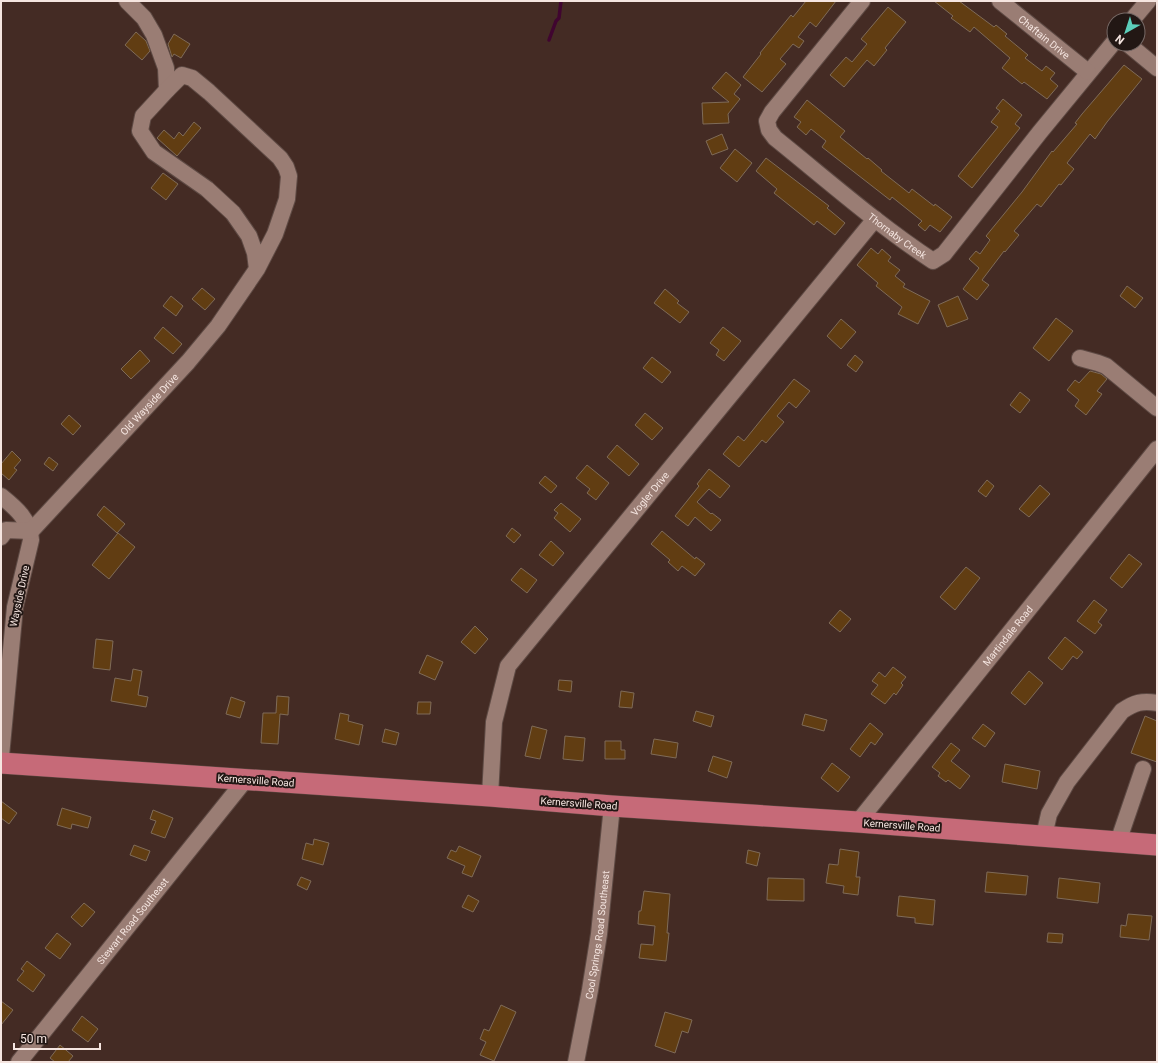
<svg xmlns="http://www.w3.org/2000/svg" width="1158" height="1063" viewBox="0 0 1158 1063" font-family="Roboto,sans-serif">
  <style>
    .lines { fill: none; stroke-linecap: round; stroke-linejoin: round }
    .stream { stroke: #400530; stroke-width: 3.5 }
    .building { fill: #613d12; stroke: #7f6b58 }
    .minor-casing { stroke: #5e4a44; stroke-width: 18 }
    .major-casing { stroke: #5e4a44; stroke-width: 22 }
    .minor { stroke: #9a7d74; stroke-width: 16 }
    .major { stroke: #c66a78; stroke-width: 21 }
    .labels { text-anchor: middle; stroke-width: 4; stroke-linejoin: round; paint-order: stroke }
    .street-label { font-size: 10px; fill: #f5e5e0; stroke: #221714 }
  </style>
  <rect width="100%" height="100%" fill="#442b24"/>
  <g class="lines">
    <!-- stream -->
    <path class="stream" d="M 549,40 L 556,21 L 559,18 L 561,1"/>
  </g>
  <!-- building -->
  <path class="building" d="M 806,1 L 836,1 L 816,27 L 810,22 L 798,37 L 804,41 L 799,48 L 793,44 L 780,59 L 786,64 L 762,92 L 743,77 L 761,54 L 760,53 L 791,15 L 793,17 Z
    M 934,1 L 959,1 L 994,27 L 996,25 L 1007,34 L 1005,36 L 1028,55 L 1025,58 L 1042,71 L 1046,66 L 1055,73 L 1050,79 L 1058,86 L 1047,99 L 1024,82 L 1022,84 L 1002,68 L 1010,58 L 974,27 L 970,32 L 951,18 L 953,16 Z
    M 888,7 L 906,22 L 885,48 L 887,50 L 874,66 L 867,60 L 844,87 L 830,75 L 846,57 L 852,62 L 867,44 L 861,39 Z
    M 136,32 L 146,41 L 150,51 L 142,60 L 125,45 Z
    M 174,34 L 190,44 L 181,58 L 174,54 L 172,57 L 168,44 Z
    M 1124,65 L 1142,79 L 1107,122 L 1095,139 L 1090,134 L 1067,163 L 1074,169 L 1061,185 L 1059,184 L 1041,207 L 1037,204 L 1014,231 L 1019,235 L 1005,252 L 1004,251 L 982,280 L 989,285 L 977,300 L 963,289 L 979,268 L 969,259 L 976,251 L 980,254 L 990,240 L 986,236 L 1022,192 L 1052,151 L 1053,152 L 1077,124 L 1075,123 L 1082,114 Z
    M 726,72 L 741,85 L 734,94 L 740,99 L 728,114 L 729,123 L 703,124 L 702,103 L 729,102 L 712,88 Z
    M 1003,99 L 1022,115 L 1015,124 L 1020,128 L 972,188 L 958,176 L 998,127 L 991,122 L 1000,111 L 996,108 Z
    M 807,100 L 845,131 L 840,137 L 867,159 L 868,158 L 882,170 L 881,171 L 909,193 L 912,189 L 934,206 L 935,204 L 952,217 L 940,232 L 930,225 L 925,231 L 918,225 L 922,221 L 892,197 L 890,200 L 822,147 L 826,141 L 811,129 L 806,135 L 797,127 L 801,122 L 794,117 Z
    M 194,122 L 201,128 L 177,156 L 157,138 L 164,130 L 174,139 L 179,132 L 183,136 Z
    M 722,134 L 728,149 L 712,155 L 706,141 Z
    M 735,149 L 752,163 L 737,182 L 720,168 Z
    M 766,158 L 829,206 L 827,208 L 845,223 L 835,235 L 817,221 L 814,225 L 774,193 L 777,189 L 756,171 Z
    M 163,173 L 178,184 L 166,200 L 151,188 Z
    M 871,248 L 878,254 L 882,249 L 891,257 L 888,261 L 900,270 L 895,276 L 905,284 L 903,287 L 930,301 L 918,324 L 898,314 L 902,307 L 876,286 L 878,283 L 857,265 Z
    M 1127,286 L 1143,298 L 1135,308 L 1120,296 Z
    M 202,288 L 215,299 L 205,310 L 192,299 Z
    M 665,289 L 679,301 L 677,303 L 689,312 L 680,323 L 654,303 Z
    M 171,296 L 183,306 L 176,316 L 163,306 Z
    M 958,296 L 968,319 L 947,327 L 938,305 Z
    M 1056,318 L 1073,331 L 1049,361 L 1033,348 Z
    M 841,319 L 856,332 L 841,349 L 827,336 Z
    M 163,327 L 182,344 L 173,354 L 154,338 Z
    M 723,327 L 741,341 L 724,361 L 716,355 L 719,350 L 710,343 Z
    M 140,350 L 150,361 L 131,379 L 121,369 Z
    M 855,355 L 863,362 L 856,372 L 847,365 Z
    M 652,357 L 671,372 L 662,383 L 643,368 Z
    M 1090,371 L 1101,374 L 1107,379 L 1097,391 L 1102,394 L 1086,415 L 1075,406 L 1079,400 L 1067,390 L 1075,380 L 1079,383 Z
    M 794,379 L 810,391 L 796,408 L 789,402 L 777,416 L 784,422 L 766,443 L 762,440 L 739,467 L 723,454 L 738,436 L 744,441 Z
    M 1020,392 L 1030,400 L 1020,413 L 1010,405 Z
    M 645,413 L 663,428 L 652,440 L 635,425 Z
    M 69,415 L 81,426 L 73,435 L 61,424 Z
    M 617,445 L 639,464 L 629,476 L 607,457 Z
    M 12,451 L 21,460 L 14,468 L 17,470 L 9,480 L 1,473 L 1,464 Z
    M 49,457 L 58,464 L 53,471 L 44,464 Z
    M 587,465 L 609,483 L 596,500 L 587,493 L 590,489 L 576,478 Z
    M 709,469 L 730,486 L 720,498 L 709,489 L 697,502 L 711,514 L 712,513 L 721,520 L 711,531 L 695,517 L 688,526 L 675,516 L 699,486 L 697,484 Z
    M 545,476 L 557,486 L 551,493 L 539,483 Z
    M 987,480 L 994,486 L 986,497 L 978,491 Z
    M 1040,485 L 1050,494 L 1029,517 L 1019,509 Z
    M 561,503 L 581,519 L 570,532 L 554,518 L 558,513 L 554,510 Z
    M 104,506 L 125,524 L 117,533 L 97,515 Z
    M 512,528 L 521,535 L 514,543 L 506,536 Z
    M 662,531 L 695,559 L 696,557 L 705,564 L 695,576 L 682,566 L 678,571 L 668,562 L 670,560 L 651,544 Z
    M 118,533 L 135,547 L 109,579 L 92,565 Z
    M 551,541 L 564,553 L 553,566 L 539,555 Z
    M 1129,554 L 1142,564 L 1122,588 L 1110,578 Z
    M 966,567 L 980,578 L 955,610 L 940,597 Z
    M 521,568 L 537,580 L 527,593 L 511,580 Z
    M 1094,600 L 1107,610 L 1098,622 L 1102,625 L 1095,634 L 1077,621 Z
    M 840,610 L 851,619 L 840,632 L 829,623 Z
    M 475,626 L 488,639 L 475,654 L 461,642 Z
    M 1065,637 L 1083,652 L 1077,659 L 1073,656 L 1062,670 L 1048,658 Z
    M 96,639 L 113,641 L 110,670 L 93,668 Z
    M 427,655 L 443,662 L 435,680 L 419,673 Z
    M 893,667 L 906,677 L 901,683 L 903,685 L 896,695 L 894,693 L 885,704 L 871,694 L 878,685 L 872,681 L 879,672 L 885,677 Z
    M 133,669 L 142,671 L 138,695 L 148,697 L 146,707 L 111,701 L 115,678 L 131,681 Z
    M 1029,671 L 1043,683 L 1025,705 L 1011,693 Z
    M 559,680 L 572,681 L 571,692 L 558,690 Z
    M 621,691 L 634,693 L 632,708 L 619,707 Z
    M 277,696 L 289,697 L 288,715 L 280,714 L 278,744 L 261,743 L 263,713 L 276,713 Z
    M 231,697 L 245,702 L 240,718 L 226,714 Z
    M 418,702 L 431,702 L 430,714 L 417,714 Z
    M 696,711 L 714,716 L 711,727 L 693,721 Z
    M 340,713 L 349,715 L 348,721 L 363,725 L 359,745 L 335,739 Z
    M 805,714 L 827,720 L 824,731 L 802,725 Z
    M 1145,716 L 1157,721 L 1157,762 L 1131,753 Z
    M 870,723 L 883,734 L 875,745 L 871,742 L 860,757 L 850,749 Z
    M 983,724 L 995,733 L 985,747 L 972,738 Z
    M 532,726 L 547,730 L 540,759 L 525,756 Z
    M 385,729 L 399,733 L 396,745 L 382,742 Z
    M 565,736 L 585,738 L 583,761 L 563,759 Z
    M 654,739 L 678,743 L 676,758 L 651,754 Z
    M 605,741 L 621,741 L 621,750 L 625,750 L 625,759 L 605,759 Z
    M 951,743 L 960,750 L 951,761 L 970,776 L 960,789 L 948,780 L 946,782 L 938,776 L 940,773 L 932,767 Z
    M 713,756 L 732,762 L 727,778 L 708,771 Z
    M 832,763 L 850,777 L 838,792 L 821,778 Z
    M 1005,764 L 1040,771 L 1037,789 L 1002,782 Z
    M 1,801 L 17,813 L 9,824 L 1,818 Z
    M 62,808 L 91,817 L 88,828 L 72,824 L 71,829 L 57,825 Z
    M 153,810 L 173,818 L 165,838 L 151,833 L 156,821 L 150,819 Z
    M 314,839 L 329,843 L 323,865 L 302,859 L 306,843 L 313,845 Z
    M 134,845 L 150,851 L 146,861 L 130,855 Z
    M 459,846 L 481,856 L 472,877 L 462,873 L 465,866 L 447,858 L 451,850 L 456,852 Z
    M 840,849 L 859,852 L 856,877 L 860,877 L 858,895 L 843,893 L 844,886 L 826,883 L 829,864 L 838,865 Z
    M 748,850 L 760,853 L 757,866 L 746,863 Z
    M 987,872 L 1028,876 L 1026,895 L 985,892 Z
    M 301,877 L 311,881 L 307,890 L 297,885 Z
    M 768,878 L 804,879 L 804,901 L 767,900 Z
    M 1059,878 L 1100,883 L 1098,903 L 1057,898 Z
    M 644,891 L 670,894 L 667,933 L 669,933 L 666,961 L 639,958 L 641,944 L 653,945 L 655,926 L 638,924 L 639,911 L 641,911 Z
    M 468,895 L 479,901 L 473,912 L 462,907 Z
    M 899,896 L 935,900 L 933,925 L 915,923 L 915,918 L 897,916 Z
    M 84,903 L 95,912 L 82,927 L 71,917 Z
    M 1128,914 L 1152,916 L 1149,940 L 1120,937 L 1121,925 L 1126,926 Z
    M 57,933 L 71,944 L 60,959 L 45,948 Z
    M 1048,933 L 1063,934 L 1062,943 L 1047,942 Z
    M 27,961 L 45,975 L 33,992 L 17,980 L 24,971 L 21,969 Z
    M 1,1001 L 13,1010 L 1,1025 Z
    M 501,1005 L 516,1012 L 494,1061 L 480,1055 L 486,1042 L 480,1039 L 484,1029 L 489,1031 Z
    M 665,1012 L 692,1020 L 688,1033 L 682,1031 L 675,1053 L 655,1046 Z
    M 82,1016 L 98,1029 L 88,1042 L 72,1030 Z
    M 60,1045 L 73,1056 L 68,1062 L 55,1062 L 50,1058 Z"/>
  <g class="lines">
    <defs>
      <g id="minor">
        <path d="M 127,1 L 144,18 L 154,35 L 166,68 L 167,90"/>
        <path id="s1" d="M 862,1 L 772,112 L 767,121 L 769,130 L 775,138 C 826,179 878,225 933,261 L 944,254 L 1040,132 L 1114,42"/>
        <path id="s2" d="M 1000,1 L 1088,72"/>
        <path d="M 1132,20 L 1148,1"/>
        <path d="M 1128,44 L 1157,68"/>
        <path d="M 1080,358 L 1098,363 L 1106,366 L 1157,408"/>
        <path d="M 1,496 C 16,508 30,520 31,540 L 15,607 L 1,756"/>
        <path id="s3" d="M 1,537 L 6,530 L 31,531 L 188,362 L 218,326 L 257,269 L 275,234 L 287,199 L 289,176 L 286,167 L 280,158 L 209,92 L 192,78 L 182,75 L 167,90 L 143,116 L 140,131 L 154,152 L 207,189 L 233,213 L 249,236 L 255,253 L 257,269"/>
        <path id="s4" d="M 490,796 L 494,722 L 508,666 L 875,219"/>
        <path id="s5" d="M 858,822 L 1157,449"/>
        <path d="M 1044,836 L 1049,814 L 1067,782 L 1122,711 C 1134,703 1142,700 1157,703"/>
        <path d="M 1118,842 L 1143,769"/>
        <path id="s6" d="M 19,1062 L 246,779"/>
        <path id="s7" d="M 576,1062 L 590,990 L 599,934 L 612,806"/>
      </g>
      <path id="major" d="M 1,763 L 490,796 L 612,806 L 858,822 L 1157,845"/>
    </defs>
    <!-- minor casing -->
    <use href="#minor" class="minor-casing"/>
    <!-- major casing -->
    <use href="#major" class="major-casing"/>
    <!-- minor -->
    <use href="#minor" class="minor"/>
    <!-- major -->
    <use href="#major" class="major"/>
  </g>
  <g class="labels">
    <!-- street labels -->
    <g class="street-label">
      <text dy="4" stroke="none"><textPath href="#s2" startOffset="57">Chaftain Drive</textPath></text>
      <text dy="4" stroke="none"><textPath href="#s1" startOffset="329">Thornaby Creek</textPath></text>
      <text dy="4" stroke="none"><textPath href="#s3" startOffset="207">Old Wayside Drive</textPath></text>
      <text dy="4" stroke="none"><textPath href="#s4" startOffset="355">Vogler Drive</textPath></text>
      <text transform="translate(19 596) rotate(-78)" y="4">Wayside Drive</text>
      <text dy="4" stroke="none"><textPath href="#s5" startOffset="239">Martindale Road</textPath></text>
      <text transform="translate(256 780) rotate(4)" y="4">Kernersville Road</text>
      <text transform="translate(579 803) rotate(4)" y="4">Kernersville Road</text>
      <text transform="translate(902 825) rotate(4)" y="4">Kernersville Road</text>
      <text dy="4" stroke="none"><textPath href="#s6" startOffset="181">Stewart Road Southeast</textPath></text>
      <text dy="4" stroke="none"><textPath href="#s7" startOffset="129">Cool Springs Road Southeast</textPath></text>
    </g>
  </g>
  <!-- border -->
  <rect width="1158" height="1063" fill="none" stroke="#f5e5e0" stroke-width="4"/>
  <!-- north arrow -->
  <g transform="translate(1126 32) rotate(219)"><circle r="19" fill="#221714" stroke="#766966"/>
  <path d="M0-3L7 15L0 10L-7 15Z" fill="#5cceba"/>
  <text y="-6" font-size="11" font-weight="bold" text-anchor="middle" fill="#f5e5e0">N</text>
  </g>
  <!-- scale -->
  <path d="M14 1043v6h86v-6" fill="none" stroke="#f5e5e0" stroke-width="2"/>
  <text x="20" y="1043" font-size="12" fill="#f5e5e0" stroke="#221714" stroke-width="3" paint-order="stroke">50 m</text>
</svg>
